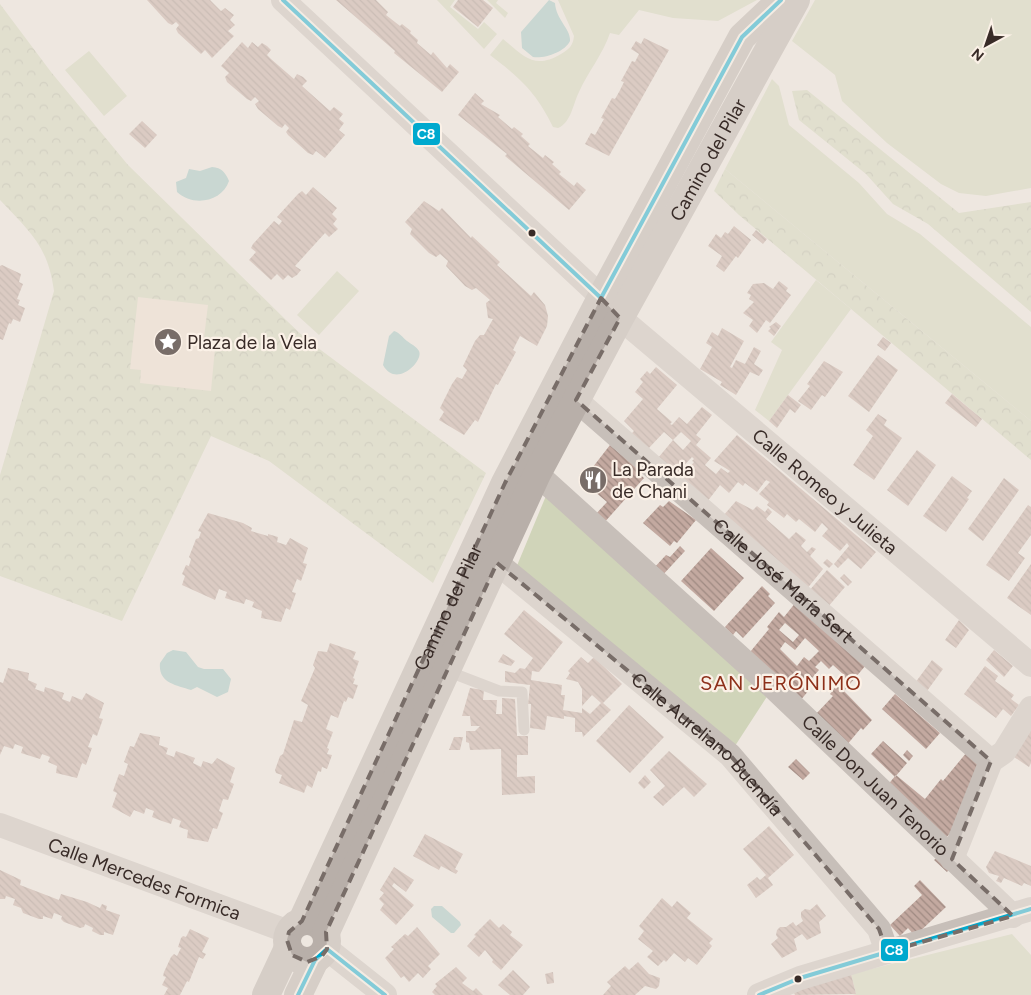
<svg xmlns="http://www.w3.org/2000/svg" width="1031" height="995" viewBox="0 0 1031 995" font-family="Figtree,sans-serif">
  <style>
    .grass { fill: #d0d4b9 }
    .forest { fill: url(#forest-crowns) }
    .plaza { fill: #eddece }
    .water { fill: #9bc3c0 }
    .building { fill: url(#building-back-hatch); fill-rule: evenodd }
    .lines { fill: none; stroke-linecap: round; stroke-linejoin: round }
    .lane { stroke: #c7bfb9; stroke-width: 11 }
    .street { stroke: #c7bfb9; stroke-width: 24 }
    .secondary { stroke: #b8afa9; stroke-width: 28 }
    .bus-1-casing { stroke: #fbf1e7; stroke-width: 8 }
    .bus-1 { stroke: #00a9ce; stroke-width: 4 }
    .marked { fill: none; stroke: #786d68; stroke-width: 4; stroke-dasharray: 10 6; stroke-linejoin: round }
    .bus-dot { fill: #382b27; stroke: #fbf1e7; stroke-width: 2 }
    .labels { text-anchor: middle; stroke-width: 4.5; stroke-linejoin: round; paint-order: stroke }
    .street-label { font-size: 19px; fill: #382b27; stroke: #fbf1e7 }
    .poi-label { font-size: 19px; fill: #382b27; stroke: #fbf1e7; text-anchor: start }
    .neighbourhood-label { font-size: 20px; letter-spacing: 1px; fill: #8d301a; stroke: #fbf1e7 }
    .line-badge { stroke: #fbf1e7; stroke-width: 2 }
    .badge-label { font-size: 14px; text-anchor: middle; font-weight: bold; fill: #fff }
  </style>
  <defs>
    <pattern id="forest-crowns" width="20" height="18" patternUnits="userSpaceOnUse" patternTransform="scale(1.25)"><rect width="20" height="18" fill="#d0d4b9"/><path d="M2 6a3 3 0 1 1 6 0M12 15a3 3 0 1 1 6 0" fill="none" stroke="#b3b69f"/></pattern>
    <pattern id="building-back-hatch" width="6" height="6" patternUnits="userSpaceOnUse" patternTransform="scale(1.25)"><rect width="6" height="6" fill="#c3a9a0"/><path d="M-1 5l2 2M0 0l6 6M5-1l2 2" fill="none" stroke="#9f8a82"/></pattern>
  </defs>
  <rect width="100%" height="100%" fill="#eee7e0"/>
  <!-- grass -->
  <path class="grass" d="M 437,0 L 455,0 L 450,7 L 478,29 L 484,22 L 497,34 L 484,49 Z
    M 487,0 L 498,0 L 496,3 L 508,13 L 505,18 Z
    M 558,0 L 757,0 L 718,21 L 673,18 L 639,10 L 619,35 L 610,33 C 603,54 588,72 579,92 C 573,104 571,123 558,128 L 553,127 C 536,92 520,78 490,55 L 503,39 C 524,56 534,70 561,54 C 569,49 573,46 574,36 Z
    M 815,0 L 1031,0 L 1031,188 L 986,196 L 959,193 L 941,184 L 887,143 L 842,101 L 835,75 L 792,41 Z
    M 89,51 L 127,96 L 104,116 L 65,70 Z
    M 772,79 L 779,86 L 789,125 L 859,183 L 887,214 L 920,234 L 1031,327 L 1031,421 L 725,169 Z
    M 337,271 L 359,291 L 319,335 L 297,315 Z
    M 816,280 L 851,309 L 769,421 L 755,410 L 782,350 L 771,342 Z
    M 548,491 L 770,692 L 733,749 L 516,568 Z
    M 1012,934 L 1031,955 L 1031,995 L 852,995 L 856,994 L 851,974 Z"/>
  <!-- forest -->
  <path class="forest" d="M 0,4 L 51,72 L 128,165 L 286,320 L 306,339 L 486,473 L 433,583 L 269,461 L 211,436 L 122,621 L 0,576 L 0,475 L 54,291 C 48,246 30,232 0,200 Z
    M 807,90 L 959,213 L 1031,202 L 1031,312 L 928,224 L 893,204 L 866,174 L 799,120 L 792,91 Z
    M 725,169 L 1031,421 L 1031,460 L 739,215 L 714,191 Z"/>
  <!-- plaza -->
  <path class="plaza" d="M 138,297 L 208,305 L 203,346 L 215,348 L 211,391 L 140,383 L 141,370 L 130,369 Z"/>
  <!-- water -->
  <path class="water" d="M 549,0 L 555,3 C 556,20 571,29 570,41 C 565,52 544,59 533,57 L 522,48 L 521,32 Z
    M 212,167 C 222,168 225,172 229,181 C 222,202 193,207 177,192 L 176,182 L 186,178 L 189,169 L 200,171 Z
    M 394,331 C 400,333 402,337 407,341 C 411,344 416,346 419,351 C 424,361 396,389 383,365 L 389,336 Z
    M 173,650 L 186,652 L 198,667 L 204,669 L 223,669 L 231,679 L 228,692 L 217,697 L 197,687 L 191,690 C 176,685 158,683 160,663 L 167,653 Z
    M 434,906 L 442,906 L 460,922 L 461,925 L 454,933 L 451,933 L 432,917 L 431,909 Z"/>
  <!-- building -->
  <path class="building" d="M 147,0 L 210,0 L 221,11 L 225,8 L 234,15 L 230,20 L 235,25 L 228,31 L 234,36 L 212,58 L 205,50 L 201,54 L 178,33 L 176,29 L 179,25 L 176,22 L 172,25 L 168,23 Z
    M 336,0 L 376,0 L 388,12 L 386,15 L 400,26 L 402,24 L 411,31 L 410,33 L 418,40 L 417,43 L 431,55 L 433,52 L 447,68 L 450,64 L 459,72 L 442,92 L 394,53 L 395,51 Z
    M 458,0 L 483,0 L 493,8 L 478,27 L 453,7 Z
    M 644,38 L 669,50 L 609,156 L 585,144 L 591,133 L 595,135 L 604,119 L 601,118 L 612,98 L 615,99 L 619,92 L 624,82 L 621,81 L 632,61 L 635,62 L 639,54 L 631,49 L 636,41 L 641,44 Z
    M 242,42 L 248,48 L 252,42 L 258,47 L 262,43 L 267,46 L 271,50 L 267,55 L 271,59 L 294,79 L 297,74 L 303,77 L 307,81 L 302,86 L 330,111 L 334,107 L 343,114 L 339,119 L 344,123 L 339,130 L 345,135 L 325,158 L 316,151 L 313,155 L 308,153 L 288,135 L 286,132 L 289,128 L 285,124 L 282,128 L 278,126 L 258,109 L 255,104 L 259,101 L 255,97 L 251,101 L 247,99 L 227,82 L 225,77 L 229,73 L 221,66 Z
    M 475,93 L 484,101 L 481,104 L 500,115 L 498,117 L 512,129 L 514,127 L 523,134 L 521,136 L 530,144 L 528,146 L 543,158 L 545,155 L 554,162 L 552,164 L 561,172 L 559,174 L 574,186 L 577,182 L 586,190 L 569,210 L 505,156 L 507,154 L 458,115 Z
    M 142,121 L 157,135 L 145,148 L 129,134 Z
    M 313,187 L 337,208 L 332,214 L 337,219 L 333,224 L 338,229 L 329,237 L 325,233 L 295,266 L 301,270 L 297,275 L 292,278 L 288,275 L 283,280 L 277,274 L 271,280 L 249,260 L 256,252 L 251,248 L 253,244 L 274,221 L 279,225 L 282,221 L 277,217 L 298,194 L 302,191 L 306,195 Z
    M 424,201 L 439,211 L 442,208 L 471,238 L 472,236 L 500,262 L 497,265 L 531,296 L 534,292 L 545,305 L 548,316 L 547,326 L 537,346 L 520,336 L 513,350 L 516,352 L 498,385 L 496,384 L 478,422 L 475,420 L 464,435 L 439,420 L 444,412 L 440,408 L 452,384 L 457,377 L 462,379 L 467,370 L 463,366 L 475,341 L 480,335 L 484,335 L 493,319 L 488,318 L 486,303 L 490,300 L 476,288 L 472,290 L 465,286 L 446,266 L 448,261 L 440,254 L 436,257 L 429,253 L 410,234 L 412,229 L 405,222 Z
    M 734,226 L 751,240 L 738,258 L 736,256 L 724,272 L 716,266 L 722,256 L 708,246 L 716,234 L 721,238 L 725,232 L 728,234 Z
    M 756,230 L 767,239 L 763,244 L 752,235 Z
    M 2,265 L 21,274 L 19,282 L 23,284 L 17,299 L 20,300 L 18,305 L 25,308 L 20,322 L 13,319 L 11,324 L 9,323 L 3,340 L 0,339 L 0,266 Z
    M 779,281 L 788,288 L 786,291 L 791,295 L 770,323 L 766,320 L 757,333 L 749,326 L 753,320 L 743,313 L 754,302 L 749,299 L 751,295 L 747,293 L 753,284 L 764,283 L 773,289 Z
    M 776,322 L 781,326 L 774,336 L 768,331 L 771,328 L 769,327 Z
    M 722,328 L 744,341 L 730,367 L 732,368 L 736,360 L 745,364 L 754,347 L 761,351 L 754,364 L 763,370 L 759,376 L 750,372 L 736,395 L 720,385 L 722,382 L 700,369 L 712,347 L 706,343 L 712,332 L 718,336 Z
    M 883,337 L 891,343 L 885,351 L 877,345 Z
    M 878,355 L 898,370 L 869,412 L 848,396 Z
    M 824,361 L 843,372 L 825,397 L 822,395 L 811,410 L 798,401 L 810,386 L 807,384 Z
    M 656,367 L 677,385 L 657,409 L 672,422 L 670,424 L 672,425 L 679,417 L 687,424 L 702,407 L 712,415 L 696,435 L 701,439 L 696,445 L 711,458 L 705,465 L 716,474 L 721,468 L 728,473 L 730,471 L 714,461 L 737,435 L 876,552 L 861,569 L 848,558 L 838,568 L 834,564 L 849,546 L 847,543 L 840,551 L 822,536 L 828,529 L 822,523 L 815,532 L 799,519 L 796,522 L 787,514 L 784,518 L 767,505 L 769,502 L 759,494 L 770,482 L 766,480 L 757,492 L 745,483 L 743,486 L 738,482 L 729,493 L 720,485 L 707,502 L 681,478 L 694,462 L 692,461 L 694,459 L 692,457 L 676,474 L 658,458 L 673,440 L 683,450 L 691,441 L 681,432 L 673,440 L 664,432 L 648,449 L 631,434 L 634,431 L 624,421 L 643,399 L 635,392 L 643,382 L 640,379 L 647,371 L 650,374 Z
    M 952,394 L 982,419 L 976,427 L 945,403 Z
    M 788,395 L 801,405 L 795,413 L 790,409 L 777,428 L 769,421 Z
    M 878,414 L 887,420 L 884,425 L 902,438 L 874,480 L 853,465 L 873,436 L 866,430 Z
    M 610,445 L 638,469 L 636,471 L 644,478 L 603,524 L 594,516 L 607,502 L 582,481 Z
    M 917,450 L 936,465 L 908,506 L 887,490 Z
    M 952,476 L 972,491 L 967,498 L 969,499 L 946,532 L 923,516 Z
    M 1004,478 L 1019,490 L 983,541 L 968,529 Z
    M 669,501 L 696,520 L 677,543 L 674,541 L 670,546 L 643,523 L 660,505 L 663,507 Z
    M 736,501 L 753,510 L 757,506 L 765,512 L 768,508 L 772,512 L 766,519 L 789,539 L 796,532 L 806,540 L 801,546 L 807,552 L 812,547 L 816,549 L 810,556 L 823,569 L 806,590 L 723,516 Z
    M 1028,505 L 1031,507 L 1031,535 L 1018,553 L 1025,558 L 1009,581 L 986,565 Z
    M 208,513 L 243,523 L 252,528 L 251,531 L 268,536 L 268,534 L 278,537 L 277,542 L 286,545 L 290,538 L 308,548 L 303,563 L 307,564 L 301,581 L 297,579 L 292,592 L 296,593 L 290,610 L 286,608 L 281,622 L 261,618 L 262,611 L 252,607 L 254,602 L 246,599 L 244,604 L 225,598 L 227,592 L 219,589 L 215,600 L 182,585 L 185,576 L 182,574 L 186,565 L 189,566 L 191,559 L 189,557 L 196,539 L 199,538 L 201,532 L 198,531 Z
    M 680,546 L 685,551 L 660,578 L 652,570 L 666,555 L 670,557 Z
    M 711,548 L 744,578 L 714,611 L 681,581 Z
    M 827,559 L 833,564 L 829,568 L 823,563 Z
    M 1031,564 L 1031,615 L 1007,598 Z
    M 827,570 L 845,587 L 827,608 L 808,592 Z
    M 844,574 L 852,582 L 848,586 L 840,578 Z
    M 762,586 L 770,594 L 768,596 L 775,603 L 743,638 L 736,631 L 733,635 L 725,627 Z
    M 796,602 L 866,665 L 844,691 L 872,720 L 863,730 L 861,728 L 846,746 L 815,715 L 833,696 L 830,694 L 844,675 L 833,665 L 829,669 L 821,661 L 815,667 L 819,670 L 806,685 L 810,689 L 799,702 L 746,657 L 769,629 L 767,627 L 779,612 L 784,617 ZM 785,623 L 799,635 L 793,642 L 779,630 ZM 805,638 L 819,651 L 809,661 L 804,657 L 797,666 L 780,649 L 785,642 L 795,650 Z
    M 524,610 L 563,642 L 539,672 L 532,671 L 531,680 L 562,685 L 561,695 L 565,695 L 563,710 L 582,713 L 582,708 L 590,714 L 601,703 L 592,695 L 582,706 L 582,689 L 578,682 L 566,679 L 570,673 L 568,671 L 581,657 L 588,663 L 594,657 L 622,684 L 603,703 L 611,710 L 583,737 L 582,732 L 575,732 L 575,718 L 564,716 L 564,719 L 547,716 L 545,730 L 530,728 L 531,704 L 528,704 L 530,685 L 505,682 L 505,671 L 515,673 L 520,668 L 525,669 L 533,658 L 504,634 Z
    M 959,620 L 969,630 L 956,648 L 945,640 Z
    M 330,643 L 356,652 L 353,659 L 359,661 L 353,678 L 355,679 L 353,684 L 358,685 L 353,699 L 348,697 L 346,702 L 344,701 L 338,718 L 331,715 L 326,729 L 333,732 L 327,748 L 329,749 L 327,754 L 332,755 L 327,769 L 322,767 L 321,772 L 318,771 L 312,788 L 307,785 L 304,793 L 279,783 L 282,775 L 276,773 L 275,770 L 280,756 L 283,754 L 294,720 L 302,722 L 308,705 L 301,701 L 315,668 L 313,665 L 318,651 L 327,652 Z
    M 994,650 L 1013,666 L 1004,677 L 986,660 Z
    M 503,654 L 515,661 L 511,666 L 498,662 Z
    M 932,660 L 943,669 L 927,691 L 915,683 Z
    M 985,666 L 998,676 L 995,681 L 1014,695 L 1011,699 L 1019,705 L 1011,716 L 1003,709 L 996,718 L 964,694 Z
    M 8,668 L 29,673 L 28,680 L 37,684 L 35,689 L 44,692 L 45,687 L 64,693 L 62,699 L 70,702 L 72,696 L 82,700 L 86,693 L 104,703 L 99,718 L 103,719 L 97,736 L 93,734 L 88,747 L 92,748 L 86,765 L 82,763 L 77,778 L 56,773 L 57,766 L 48,762 L 50,757 L 42,754 L 40,759 L 21,753 L 23,747 L 15,744 L 13,749 L 4,746 L 0,755 L 0,682 L 3,683 Z
    M 470,688 L 484,690 L 483,700 L 497,700 L 496,714 L 502,714 L 502,698 L 515,699 L 517,736 L 528,736 L 528,755 L 517,755 L 517,777 L 535,776 L 535,793 L 502,795 L 501,749 L 470,750 L 469,743 L 466,742 L 466,731 L 475,731 L 480,726 L 471,726 L 470,716 L 462,716 Z
    M 895,694 L 940,733 L 926,749 L 882,709 Z
    M 629,705 L 664,737 L 630,773 L 596,741 Z
    M 1031,729 L 1031,763 L 1029,767 L 1014,757 Z
    M 140,733 L 160,737 L 159,745 L 168,748 L 166,754 L 174,757 L 176,751 L 195,758 L 193,763 L 201,767 L 203,761 L 212,764 L 217,758 L 235,768 L 230,782 L 234,784 L 228,800 L 223,799 L 219,811 L 223,813 L 217,829 L 213,828 L 208,842 L 187,838 L 188,830 L 179,827 L 181,821 L 173,818 L 171,824 L 162,821 L 152,817 L 154,811 L 146,808 L 144,814 L 134,810 L 130,817 L 112,807 L 117,793 L 113,791 L 119,774 L 124,776 L 128,764 L 124,762 L 130,746 L 134,747 Z
    M 454,737 L 463,737 L 460,750 L 449,750 Z
    M 883,741 L 907,763 L 895,777 L 871,754 Z
    M 907,750 L 913,756 L 909,761 L 903,755 Z
    M 669,751 L 707,784 L 694,797 L 684,787 L 663,806 L 653,797 L 665,786 L 650,770 Z
    M 967,752 L 979,766 L 957,825 L 946,838 L 886,787 L 896,775 L 925,799 L 941,779 L 943,781 Z
    M 796,759 L 810,773 L 803,780 L 788,767 Z
    M 645,775 L 651,782 L 644,789 L 638,783 Z
    M 769,826 L 794,855 L 768,878 L 773,885 L 756,898 L 747,885 L 757,877 L 760,880 L 766,875 L 743,849 Z
    M 425,834 L 463,854 L 455,869 L 458,871 L 456,874 L 441,866 L 439,870 L 413,856 Z
    M 995,851 L 1031,866 L 1031,886 L 1024,883 L 1022,886 L 1004,878 L 1001,883 L 996,881 L 999,876 L 989,873 L 986,867 Z
    M 940,855 L 952,866 L 947,872 L 934,860 Z
    M 394,867 L 414,880 L 406,892 L 394,883 L 392,886 L 414,905 L 396,925 L 380,910 L 384,904 L 379,899 L 384,893 L 380,890 Z
    M 0,870 L 21,880 L 20,885 L 59,900 L 61,894 L 87,902 L 100,908 L 102,904 L 107,906 L 106,910 L 120,915 L 113,935 L 104,932 L 104,935 L 100,935 L 92,931 L 93,928 L 85,924 L 84,927 L 80,928 L 64,922 L 61,919 L 62,916 L 54,913 L 52,919 L 43,916 L 43,919 L 39,919 L 23,913 L 21,908 L 13,905 L 15,899 L 6,896 L 5,899 L 0,899 Z
    M 920,880 L 946,907 L 915,936 L 908,928 L 900,936 L 890,925 L 922,895 L 914,886 Z
    M 662,898 L 672,907 L 677,901 L 691,913 L 687,918 L 713,939 L 709,943 L 712,946 L 697,965 L 688,958 L 685,962 L 674,953 L 666,962 L 664,960 L 658,966 L 647,957 L 653,951 L 638,939 L 644,931 L 639,926 Z
    M 817,904 L 826,916 L 819,922 L 821,933 L 807,940 L 802,934 L 794,939 L 797,950 L 782,958 L 771,944 L 778,938 L 776,935 L 777,930 L 780,927 L 786,927 L 793,922 L 796,926 L 803,921 L 801,917 L 801,912 L 805,909 L 810,910 Z
    M 490,919 L 499,928 L 503,924 L 512,932 L 510,935 L 523,945 L 501,970 L 492,962 L 493,960 L 485,950 L 479,957 L 467,946 L 476,936 L 474,935 Z
    M 417,927 L 440,954 L 428,966 L 431,969 L 423,978 L 418,973 L 409,982 L 404,976 L 401,978 L 385,958 L 394,949 L 391,947 L 405,934 L 408,936 Z
    M 190,929 L 209,938 L 202,952 L 206,954 L 203,959 L 199,957 L 189,982 L 187,981 L 180,995 L 164,995 L 168,988 L 162,985 L 166,977 L 163,976 L 164,972 L 171,957 L 174,954 L 177,956 L 181,948 L 178,947 L 181,938 L 183,936 L 186,937 Z
    M 638,962 L 649,974 L 660,978 L 659,986 L 656,989 L 645,986 L 635,995 L 603,995 L 611,986 L 607,982 L 625,966 L 629,970 Z
    M 456,967 L 467,978 L 462,983 L 473,991 L 476,988 L 483,995 L 435,995 L 432,992 L 437,986 L 435,984 Z
    M 513,970 L 530,987 L 523,995 L 510,995 L 498,985 Z
    M 553,972 L 554,983 L 547,984 L 545,974 Z
    M 851,974 L 856,994 L 795,995 L 793,991 Z"/>
  <g class="lines">
    <!-- lane -->
    <path class="lane" d="M 447,671 L 499,691 L 522,692 L 524,730"/>
    <!-- street -->
    <g class="street">
      <path id="s1" d="M 283,0 L 595,291 L 620,318 L 1031,665"/>
      <path id="s2" d="M 576,400 L 991,761"/>
      <path id="s3" d="M 537,474 L 774,688 L 1013,916"/>
      <path id="s4" d="M 497,563 L 730,755 L 879,929 L 887,952"/>
      <path id="s5" d="M 0,825 L 289,932"/>
      <path d="M 952,859 L 991,761 L 1004,752 L 1031,708"/>
      <path d="M 327,949 L 385,995"/>
      <path d="M 759,995 L 800,978 L 1031,909"/>
    </g>
    <!-- secondary -->
    <g class="secondary">
      <circle cx="307" cy="941" r="20"/>
      <path id="s6" d="M 302,921 L 505,483 L 601,298 L 742,37 L 781,0"/>
      <path id="s7" d="M 326,932 L 537,474 L 620,318 L 796,0"/>
      <path d="M 266,995 L 288,948"/>
      <path d="M 298,995 L 315,960"/>
    </g>
    <defs>
      <path id="bus-1" d="M 283,0 L 601,298 L 742,37 L 781,0
        M 298,995 L 315,960 L 327,949 L 385,995
        M 759,995 L 800,978 L 1031,909"/>
    </defs>
    <!-- bus-1 casing -->
    <use href="#bus-1" class="bus-1-casing"/>
    <!-- bus-1 -->
    <use href="#bus-1" class="bus-1"/>
  </g>
  <!-- marked area -->
  <path d="M0 0H1031V995H0ZM 601,298 L 620,318 L 576,400 L 991,761 L 952,859 L 1013,916 L 887,952 L 879,929 L 730,755 L 497,563 L 326,932 L 327,949 L 322,956 L 307,962 L 292,955 L 287,940 L 289,932 L 302,921 L 505,483 Z" fill="#eee7e0" fill-opacity=".55" fill-rule="evenodd"/>
  <path class="marked" d="M 601,298 L 620,318 L 576,400 L 991,761 L 952,859 L 1013,916 L 887,952 L 879,929 L 730,755 L 497,563 L 326,932 L 327,949 L 322,956 L 307,962 L 292,955 L 287,940 L 289,932 L 302,921 L 505,483 Z"/>
  <!-- icons -->
  <defs>
    <symbol id="sight-disc" viewBox="-11 -11 22 22"><circle r="9.5" fill="#786d68" stroke="#fbf1e7"/><path d="M0-6L1.8-2.2L6-1.7L2.9 1.2L3.7 5.4L0 3.3L-3.7 5.4L-2.9 1.2L-6-1.7L-1.8-2.2Z" fill="#fff"/></symbol>
    <symbol id="restaurant-disc" viewBox="-11 -11 22 22"><circle r="9.5" fill="#786d68" stroke="#fbf1e7"/><path d="M-5-6h1v4h1v-4h1v4h1v-4h1v5L-1.5 .5V6h-2V.5L-5-1ZM5-6V6H3V1.5H1.5Q1.5-4 5-6Z" fill="#fff"/></symbol>
  </defs>
  <g fill-rule="evenodd">
    <use href="#sight-disc" x="152" y="326" width="32" height="32"/>
    <use href="#restaurant-disc" x="577" y="464" width="32" height="32"/>
  </g>
  <!-- markers -->
  <g class="bus-dot">
    <circle cx="532" cy="233" r="4.5"/>
    <circle cx="798" cy="979" r="4.5"/>
  </g>
  <g class="labels">
    <!-- street labels -->
    <g class="street-label">
      <text dy="7" stroke="none"><textPath href="#s7" startOffset="862">Camino del Pilar</textPath></text>
      <text dy="7" stroke="none"><textPath href="#s1" startOffset="732">Calle Romeo y Julieta</textPath></text>
      <text dy="7" stroke="none"><textPath href="#s2" startOffset="275">Calle José María Sert</textPath></text>
      <text dy="7" stroke="none"><textPath href="#s6" startOffset="346">Camino del Pilar</textPath></text>
      <text dy="7" stroke="none"><textPath href="#s4" startOffset="278">Calle Aureliano Buendía</textPath></text>
      <text dy="7" stroke="none"><textPath href="#s3" startOffset="460">Calle Don Juan Tenorio</textPath></text>
      <text dy="7" stroke="none"><textPath href="#s5" startOffset="154">Calle Mercedes Formica</textPath></text>
    </g>
    <!-- poi labels -->
    <g class="poi-label">
      <text x="187" y="349">Plaza de la Vela</text>
      <text x="612" y="476">La Parada<tspan x="612" dy="22">de Chani</tspan></text>
    </g>
    <!-- neighbourhood labels -->
    <g class="neighbourhood-label">
      <text x="781" y="690">SAN JERÓNIMO</text>
    </g>
  </g>
  <g class="line-badge">
    <rect x="412" y="122" width="29" height="24" rx="5" fill="#00a9ce"/>
    <rect x="880" y="938" width="29" height="24" rx="5" fill="#00a9ce"/>
  </g>
  <g class="badge-label">
    <text x="426" y="139">C8</text>
    <text x="894" y="955">C8</text>
  </g>
  <!-- north arrow -->
  <g transform="translate(986 45) rotate(220)" stroke="#fbf1e7" stroke-width="4" paint-order="stroke">
  <path d="M0-4L9 19L0 12L-9 19Z" fill="#382b27"/>
  <text y="-8" font-size="14" font-weight="bold" text-anchor="middle" fill="#382b27">N</text>
  </g>
</svg>
